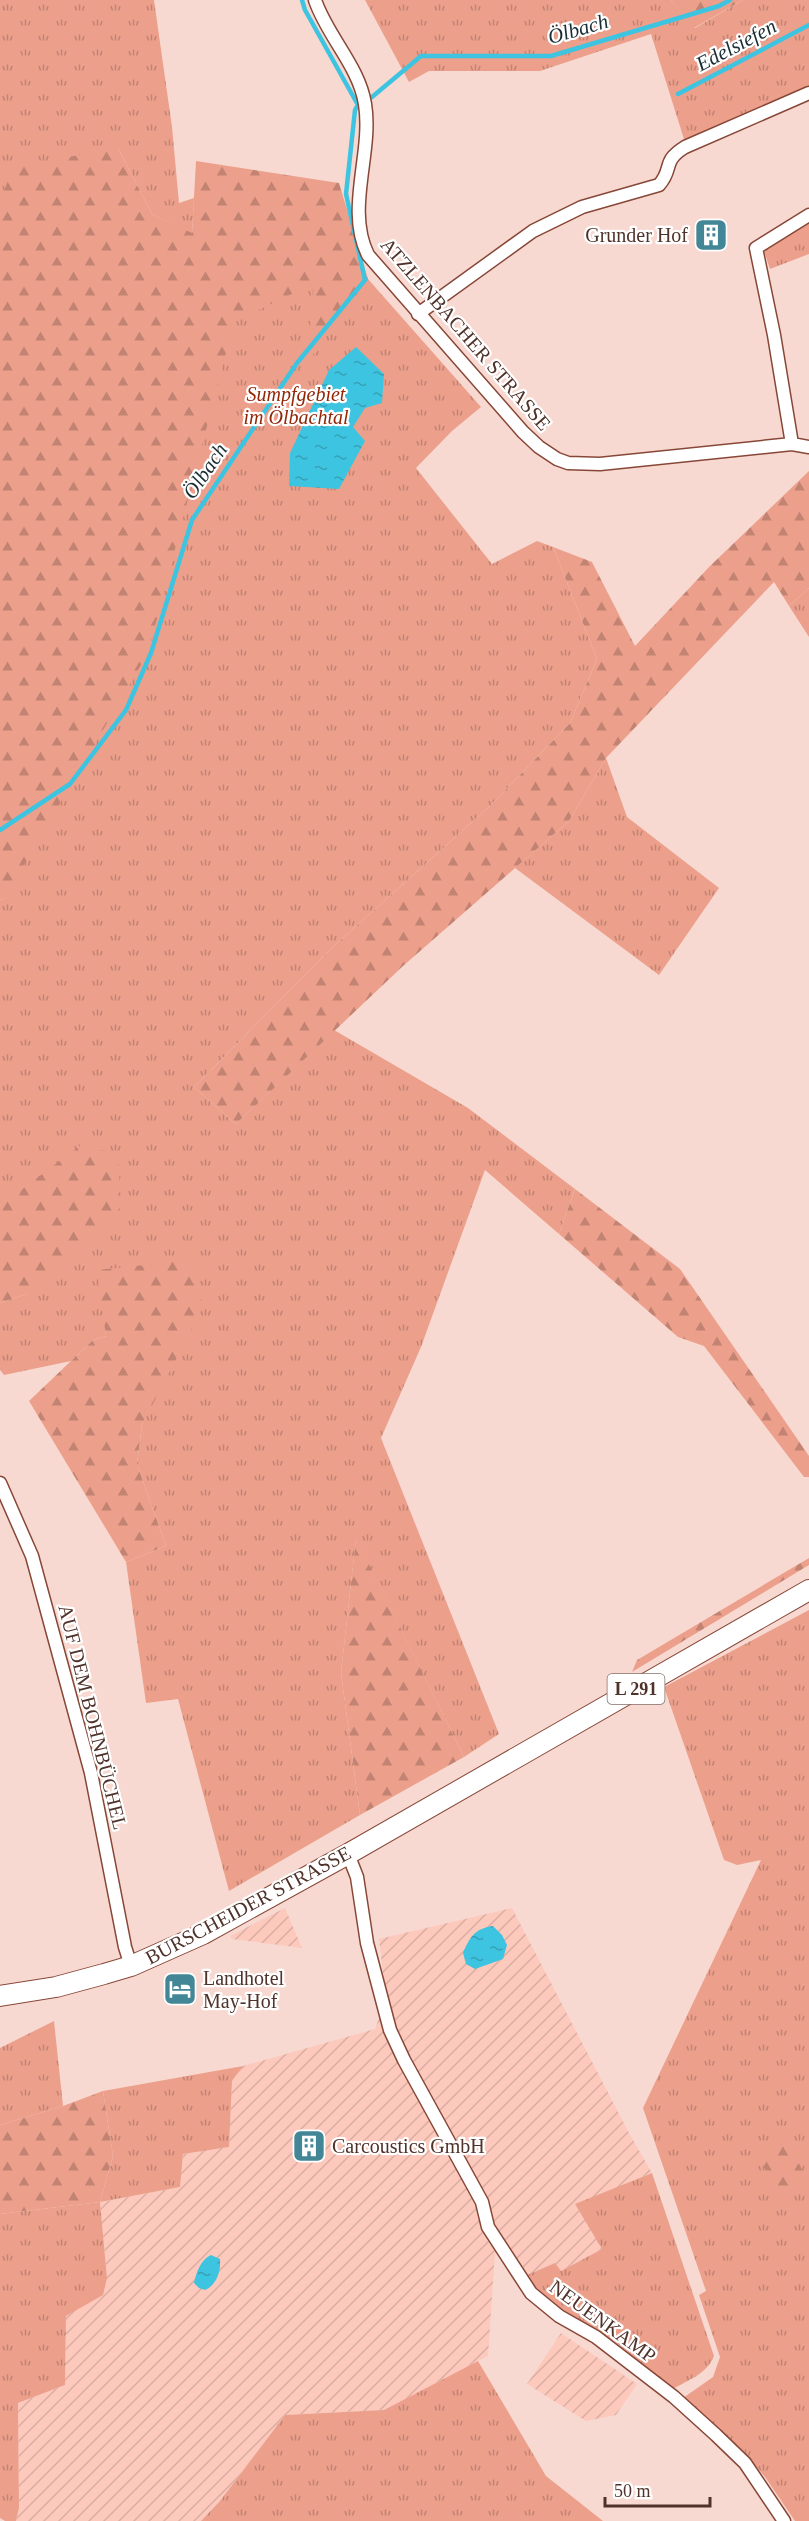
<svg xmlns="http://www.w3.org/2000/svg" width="809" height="2521" viewBox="0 0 809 2521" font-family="Georgia,serif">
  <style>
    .industrial { fill: url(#industrial-furrows) }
    .grass { fill: url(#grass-tufts) }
    .forest { fill: url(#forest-firs) }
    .water { fill: url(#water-ripples) }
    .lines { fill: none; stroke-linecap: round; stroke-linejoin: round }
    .stream { stroke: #3dc4e0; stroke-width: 4.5 }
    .minor-casing { stroke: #874737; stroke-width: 15 }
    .primary-casing { stroke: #874737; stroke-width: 22 }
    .minor { stroke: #fff; stroke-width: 12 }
    .primary { stroke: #fff; stroke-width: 20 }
    .labels { text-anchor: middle; stroke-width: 4.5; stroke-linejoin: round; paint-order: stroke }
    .shield { fill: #fff; stroke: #84706a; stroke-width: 1.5 }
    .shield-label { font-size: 18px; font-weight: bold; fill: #4f322a }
    .poi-label { font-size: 20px; fill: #4f322a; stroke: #fff; text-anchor: start }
    .street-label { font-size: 20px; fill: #4f322a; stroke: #fff }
    .park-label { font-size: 20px; font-style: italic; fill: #922607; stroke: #fff }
    .water-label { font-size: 21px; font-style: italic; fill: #182e34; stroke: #fff }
  </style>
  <defs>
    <pattern id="industrial-furrows" width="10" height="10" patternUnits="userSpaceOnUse" patternTransform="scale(1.5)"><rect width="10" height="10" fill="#fcc9bc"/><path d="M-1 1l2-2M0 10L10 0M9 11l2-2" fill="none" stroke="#daada2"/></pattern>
    <pattern id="grass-tufts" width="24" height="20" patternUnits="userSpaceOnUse" patternTransform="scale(1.5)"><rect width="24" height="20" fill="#eca08c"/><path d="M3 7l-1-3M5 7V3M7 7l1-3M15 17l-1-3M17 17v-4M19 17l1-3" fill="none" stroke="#c28373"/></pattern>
    <pattern id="forest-firs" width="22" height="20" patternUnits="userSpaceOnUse" patternTransform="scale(1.5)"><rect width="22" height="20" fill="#eca08c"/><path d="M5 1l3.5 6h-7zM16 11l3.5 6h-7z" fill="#c28373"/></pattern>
    <pattern id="water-ripples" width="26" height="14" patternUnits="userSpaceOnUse" patternTransform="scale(1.5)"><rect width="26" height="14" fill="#3dc4e0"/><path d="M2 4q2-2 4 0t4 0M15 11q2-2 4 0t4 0" fill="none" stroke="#36a0b6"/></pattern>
  </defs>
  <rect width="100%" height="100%" fill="#f8d9d1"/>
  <!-- industrial -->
  <path class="industrial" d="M 285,1908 L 302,1948 L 232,1939 L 230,1936 Z
    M 512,1908 L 629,2133 L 652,2173 L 631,2181 L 602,2249 L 561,2271 L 525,2276 L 495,2253 L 488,2356 L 384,2410 L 285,2415 L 220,2501 L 201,2521 L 16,2521 L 19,2508 L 18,2403 L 65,2385 L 66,2316 L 107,2278 L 100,2202 L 180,2187 L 183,2154 L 229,2147 L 232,2081 L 243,2066 L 375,2029 L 386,1998 L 379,1939 Z
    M 561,2333 L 637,2384 L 616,2415 L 586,2421 L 527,2384 Z"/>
  <!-- grass -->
  <path class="grass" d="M 0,0 L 154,0 L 172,127 L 179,203 L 194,198 L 192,234 L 152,214 L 118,148 L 0,202 Z
    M 365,0 L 671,0 L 695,28 L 743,0 L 809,0 L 809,97 L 688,152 L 651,34 L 540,71 L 429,71 L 409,82 Z
    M 809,222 L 809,254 L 770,269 L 764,251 Z
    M 234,269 L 366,282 L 368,279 L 481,407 L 452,431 L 416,468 L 492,564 L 537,541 L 553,547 L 597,659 L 570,723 L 490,806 L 334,946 L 194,1087 L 236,1124 L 334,1030 L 468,1108 L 575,1189 L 559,1234 L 485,1170 L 421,1347 L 381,1438 L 499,1734 L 464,1757 L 356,1539 L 341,1673 L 360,1815 L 229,1891 L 178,1699 L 146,1703 L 126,1562 L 166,1546 L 137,1464 L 142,1425 L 161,1386 L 104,1311 L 106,1336 L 93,1340 L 71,1361 L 4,1375 L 0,1370 L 0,1303 L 27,1294 L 8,1202 L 0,1206 L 0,900 L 4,899 Z
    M 809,588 L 809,637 L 789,606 Z
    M 606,758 L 627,817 L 719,888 L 659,975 L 515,868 L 569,821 Z
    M 809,1610 L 809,2521 L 795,2521 L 765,2477 L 740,2448 L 683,2398 L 713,2377 L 720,2357 L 699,2295 L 706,2291 L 643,2108 L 761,1860 L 737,1865 L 724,1860 L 664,1687 Z
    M 54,2021 L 63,2106 L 0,2125 L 0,2048 Z
    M 243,2066 L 232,2081 L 229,2147 L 183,2154 L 180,2187 L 100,2202 L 107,2278 L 103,2295 L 66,2316 L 65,2385 L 18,2403 L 19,2508 L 16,2521 L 5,2521 L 0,2518 L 0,2214 L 100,2202 L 113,2156 L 103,2091 Z
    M 652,2173 L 714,2356 C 707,2374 688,2380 673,2389 L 613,2340 L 542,2297 L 525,2276 L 555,2263 L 561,2271 L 602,2249 L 575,2204 Z
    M 478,2361 L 546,2476 L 603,2521 L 201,2521 L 220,2501 L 285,2415 L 384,2410 Z"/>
  <!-- forest -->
  <path class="forest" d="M 671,0 L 743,0 L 694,28 Z
    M 118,148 L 152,214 L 192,233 L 196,161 L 339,183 L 368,279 L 307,363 L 314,283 L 234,322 L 148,653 L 4,899 L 0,900 L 0,202 L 13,167 Z
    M 809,471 L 809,588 L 789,606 L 774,582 L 606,758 L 569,821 L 403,966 L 236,1124 L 194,1087 L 334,946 L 490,806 L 570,723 L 597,659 L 553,547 L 592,562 L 635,646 L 710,566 Z
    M 82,1144 L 118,1155 L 121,1207 L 27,1294 L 0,1303 L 0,1206 Z
    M 575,1189 L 680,1269 L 809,1456 L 809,1477 L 804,1477 L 704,1346 L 678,1337 L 559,1234 Z
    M 192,1260 L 203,1307 L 142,1425 L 137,1464 L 166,1546 L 126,1562 L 29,1401 L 93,1340 L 106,1336 L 97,1270 Z
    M 356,1538 L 464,1757 L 360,1815 L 341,1673 Z
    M 809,1558 L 809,1565 L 632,1672 L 637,1660 Z
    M 103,2091 L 113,2156 L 100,2202 L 0,2214 L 0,2125 L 63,2106 Z
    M 782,2136 L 804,2173 L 782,2201 L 758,2156 Z"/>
  <!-- water -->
  <path class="water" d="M 356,347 L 384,374 L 382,403 L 365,408 L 353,427 L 365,441 L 339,489 L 289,486 L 290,453 L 329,370 Z
    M 493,1926 L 502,1935 L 507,1945 L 503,1959 L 475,1969 L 466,1964 L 463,1953 C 470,1937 474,1929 493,1926 Z
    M 211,2255 L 220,2259 C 221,2271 217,2285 205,2290 L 199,2288 L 194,2283 C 196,2273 201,2259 211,2255 Z"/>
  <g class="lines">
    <!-- stream -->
    <path class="stream" d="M 678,94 L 809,25
      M 372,97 L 421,56 L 551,56 L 719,6 L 730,0
      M 0,830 L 70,784 L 126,710 L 151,653 L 192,520 L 297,363 L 365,280 L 346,194 L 355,110 L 358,105 L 305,10 L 302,0"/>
    <defs>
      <path id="minor" d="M 315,0 C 327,36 359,66 365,104 C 373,153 345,209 368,255 L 523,432 L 539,447 L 557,459 L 568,463 L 600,464 L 792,444 L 809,447
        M 418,314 L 533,231 L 582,207 L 659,185 C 674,168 661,162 685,147 L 809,93
        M 792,444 L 774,335 L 756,248 L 809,215
        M 0,1483 L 32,1556 L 91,1773 L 125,1947 L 131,1966
        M 348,1854 L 357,1877 L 367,1943 L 390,2030 L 404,2060 L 482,2202 L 488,2227 L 531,2293 L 559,2316 L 596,2337 L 674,2397 L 716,2435 L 745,2463 L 784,2521"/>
      <path id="primary" d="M 0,1996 L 56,1987 L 104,1974 L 131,1966 L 203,1934 L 348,1854 L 809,1590"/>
    </defs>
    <!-- minor casing -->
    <use href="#minor" class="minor-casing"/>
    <!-- primary casing -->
    <use href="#primary" class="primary-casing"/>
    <!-- minor -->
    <use href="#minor" class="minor"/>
    <!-- primary -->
    <use href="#primary" class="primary"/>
  </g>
  <!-- icons -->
  <defs>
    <symbol id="building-square" viewBox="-11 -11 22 22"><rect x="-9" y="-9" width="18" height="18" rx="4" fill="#438696" stroke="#fff"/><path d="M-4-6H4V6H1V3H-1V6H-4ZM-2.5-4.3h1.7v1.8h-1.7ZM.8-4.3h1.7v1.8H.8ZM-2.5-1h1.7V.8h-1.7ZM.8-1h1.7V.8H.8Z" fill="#fff"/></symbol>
    <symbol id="hotel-square" viewBox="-11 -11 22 22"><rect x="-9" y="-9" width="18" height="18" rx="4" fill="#438696" stroke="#fff"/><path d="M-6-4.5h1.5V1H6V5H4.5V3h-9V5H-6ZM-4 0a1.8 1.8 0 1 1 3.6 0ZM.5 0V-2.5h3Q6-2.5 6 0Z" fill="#fff"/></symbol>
  </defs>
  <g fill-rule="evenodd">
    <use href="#building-square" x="692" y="216" width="38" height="38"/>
    <use href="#hotel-square" x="161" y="1970" width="38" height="38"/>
    <use href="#building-square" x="290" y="2127" width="38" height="38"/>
  </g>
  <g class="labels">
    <!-- shield labels -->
    <rect class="shield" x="607.5" y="1674" width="57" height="30" rx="4.5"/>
    <g class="shield-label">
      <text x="636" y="1695">L 291</text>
    </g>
    <!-- poi labels -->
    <g class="poi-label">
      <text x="688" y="242" text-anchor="end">Grunder Hof</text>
      <text x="203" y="1985">Landhotel<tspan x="203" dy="23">May-Hof</tspan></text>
      <text x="332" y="2153">Carcoustics GmbH</text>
    </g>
    <!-- street labels -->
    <g class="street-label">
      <text transform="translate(466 334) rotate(49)" y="7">ATZLENBACHER STRASSE</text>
      <text transform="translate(93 1717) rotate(76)" y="7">AUF DEM BOHNBÜCHEL</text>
      <text transform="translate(248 1905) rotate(-28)" y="7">BURSCHEIDER STRASSE</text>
      <text transform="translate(603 2321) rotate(36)" y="7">NEUENKAMP</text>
    </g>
    <!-- park labels -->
    <g class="park-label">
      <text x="296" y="401">Sumpfgebiet<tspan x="296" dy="23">im Ölbachtal</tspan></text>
    </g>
    <!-- water labels -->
    <g class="water-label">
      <text transform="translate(578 29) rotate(-16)" y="7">Ölbach</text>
      <text transform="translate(736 45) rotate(-28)" y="7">Edelsiefen</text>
      <text transform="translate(205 471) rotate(-56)" y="7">Ölbach</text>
    </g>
  </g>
  <!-- scale -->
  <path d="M605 2497v9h105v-9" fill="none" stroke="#4f322a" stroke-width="3"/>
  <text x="614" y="2497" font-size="18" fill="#4f322a" stroke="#ffffff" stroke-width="4.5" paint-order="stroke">50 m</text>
</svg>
